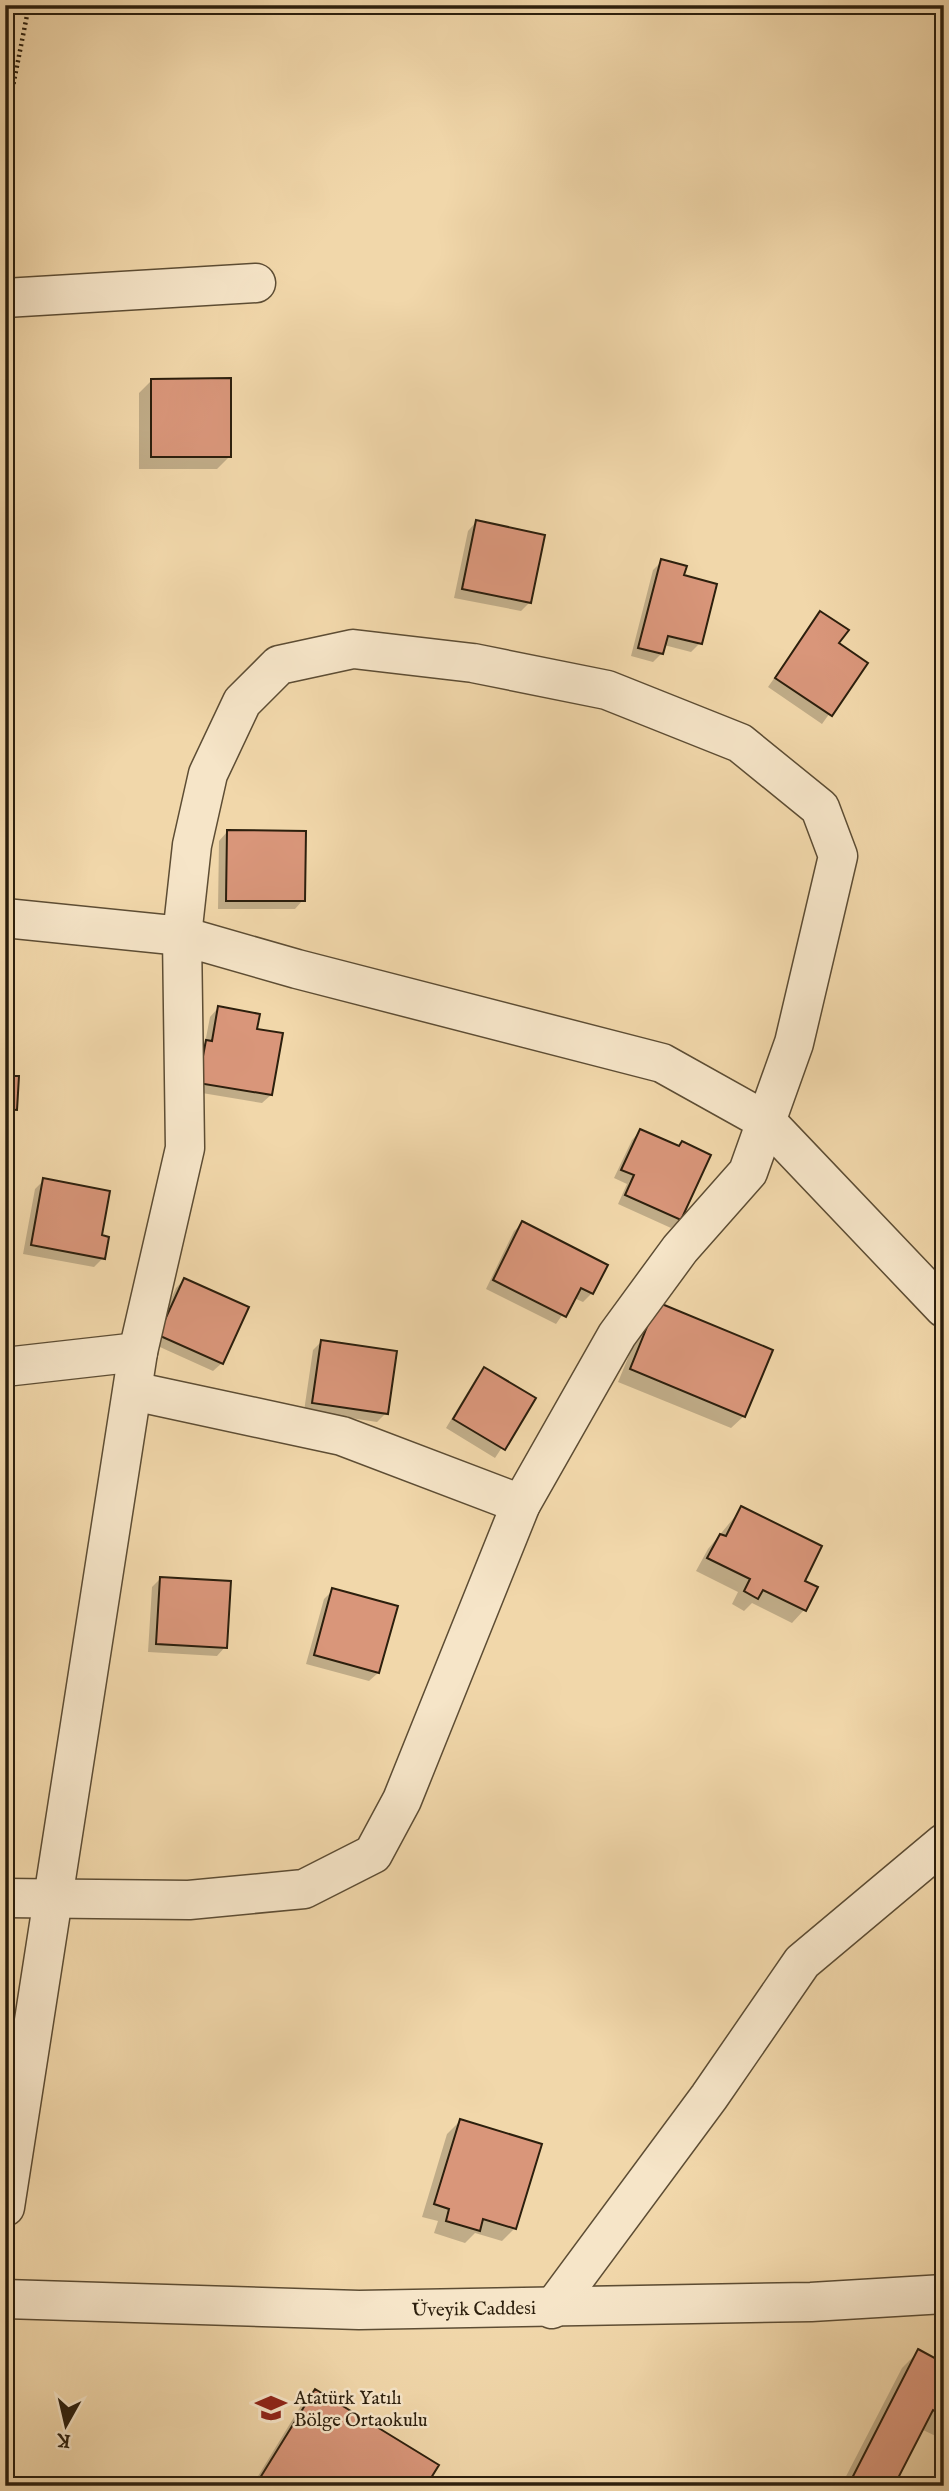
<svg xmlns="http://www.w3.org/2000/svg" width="949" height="2491" viewBox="0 0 949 2491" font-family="'IM FELL English',serif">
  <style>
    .shadow { fill: #0003 }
    .building { fill: #d9967a; stroke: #2c1f0d; stroke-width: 2 }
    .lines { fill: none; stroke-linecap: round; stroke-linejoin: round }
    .minor-casing { stroke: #5d4d34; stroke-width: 41 }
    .path { stroke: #2c1f0d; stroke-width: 4.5; stroke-dasharray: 2 3.5; stroke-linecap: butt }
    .minor { stroke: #f6e5c8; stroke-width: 38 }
    .labels { text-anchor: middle; stroke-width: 5; stroke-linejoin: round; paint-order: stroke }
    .street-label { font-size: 19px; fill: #2c1f0d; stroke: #f6e5c8 }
    .poi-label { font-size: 19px; fill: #2c1f0d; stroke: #f6e5c8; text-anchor: start }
  </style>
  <rect width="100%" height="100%" fill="#f1d7aa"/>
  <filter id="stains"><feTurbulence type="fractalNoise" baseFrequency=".00286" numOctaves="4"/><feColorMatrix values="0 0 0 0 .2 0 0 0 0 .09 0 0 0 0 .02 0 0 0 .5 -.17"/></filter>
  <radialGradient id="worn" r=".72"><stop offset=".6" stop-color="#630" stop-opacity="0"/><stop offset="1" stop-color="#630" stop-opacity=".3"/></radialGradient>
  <!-- shadow -->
  <path class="shadow" d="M 152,380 L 230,456 L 217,469 L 139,469 L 139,393 Z
    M 476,522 L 530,602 L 521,611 L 454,598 L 468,531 Z
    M 662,561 L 682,577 L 700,643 L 691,652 L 664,645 L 662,653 L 653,662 L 631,656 L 653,570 Z
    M 820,613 L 836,644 L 865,664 L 822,724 L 768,687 Z
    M 227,832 L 303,900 L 295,909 L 218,909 L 219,841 Z
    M 218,1008 L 255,1030 L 271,1095 L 262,1103 L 190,1091 L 198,1050 L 205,1043 L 210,1017 Z
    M 5,1027 L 6,1078 L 16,1109 L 5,1119 Z
    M 640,1131 L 680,1219 L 671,1228 L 618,1204 L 627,1184 L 614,1178 L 632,1140 Z
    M 44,1180 L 100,1237 L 103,1258 L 94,1267 L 23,1254 L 35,1189 Z
    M 523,1223 L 606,1265 L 592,1293 L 583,1302 L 574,1298 L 556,1324 L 486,1289 L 514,1231 Z
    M 184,1280 L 222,1363 L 213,1371 L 151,1343 L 176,1288 Z
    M 645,1317 L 744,1416 L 731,1428 L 618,1382 Z
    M 321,1342 L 386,1413 L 377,1422 L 304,1411 L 313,1350 Z
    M 484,1369 L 534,1399 L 495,1458 L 446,1428 L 476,1378 Z
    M 742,1508 L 802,1582 L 815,1588 L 804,1610 L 792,1623 L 752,1603 L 744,1611 L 732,1604 L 738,1592 L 696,1571 L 708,1549 Z
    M 160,1579 L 225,1647 L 217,1656 L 148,1652 L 152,1587 Z
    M 333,1590 L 378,1673 L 369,1681 L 306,1664 L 324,1599 Z
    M 460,2121 L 515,2228 L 502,2241 L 475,2233 L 465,2243 L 434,2233 L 438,2221 L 422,2217 L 447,2134 Z
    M 918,2352 L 944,2365 L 944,2440 L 921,2429 L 894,2481 L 903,2486 L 841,2486 L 902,2368 Z
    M 315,2391 L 424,2486 L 252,2486 L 302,2404 Z"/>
  <!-- building -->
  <path class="building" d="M 231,378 L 231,457 L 151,457 L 151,379 Z
    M 476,520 L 545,535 L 531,603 L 462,589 Z
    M 661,559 L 687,566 L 684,575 L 717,584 L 702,644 L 668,636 L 663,654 L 638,648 Z
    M 820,611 L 849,630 L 839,643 L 868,663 L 832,716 L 775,678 Z
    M 227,830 L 306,831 L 305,901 L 226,901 Z
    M 218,1006 L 260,1014 L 257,1029 L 283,1033 L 272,1095 L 198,1083 L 206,1040 L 212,1041 Z
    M 5,1025 L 11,1026 L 8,1076 L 19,1076 L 17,1110 L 5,1109 Z
    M 640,1129 L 679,1146 L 682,1141 L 711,1155 L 681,1220 L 625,1195 L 634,1175 L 621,1170 Z
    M 43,1178 L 110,1191 L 102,1235 L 109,1237 L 105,1259 L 31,1245 Z
    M 522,1221 L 608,1265 L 593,1294 L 581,1288 L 566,1317 L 493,1280 Z
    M 184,1278 L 249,1307 L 223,1364 L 158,1335 Z
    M 657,1302 L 773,1350 L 745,1417 L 630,1369 Z
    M 321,1340 L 397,1351 L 388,1414 L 312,1403 Z
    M 484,1367 L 536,1398 L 505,1450 L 453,1419 Z
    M 741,1506 L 822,1546 L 805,1581 L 818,1587 L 806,1611 L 763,1590 L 758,1599 L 744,1591 L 750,1579 L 707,1558 L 720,1534 L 726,1536 Z
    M 160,1577 L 231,1581 L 227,1648 L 156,1644 Z
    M 332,1588 L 398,1606 L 379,1673 L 314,1655 Z
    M 460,2119 L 542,2144 L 516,2229 L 483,2219 L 480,2231 L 446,2221 L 449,2209 L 434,2204 Z
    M 918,2349 L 944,2363 L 944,2416 L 933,2410 L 897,2480 L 907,2486 L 848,2486 Z
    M 315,2389 L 439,2465 L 426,2486 L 255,2486 Z"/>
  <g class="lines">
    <defs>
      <g id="minor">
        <path d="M 5,298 L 256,283"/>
        <path d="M 5,918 L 182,936 L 192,845 L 208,774 L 242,702 L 279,665 L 353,649 L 473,663 L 607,690 L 740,743 L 820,808 L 838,856 L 794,1043 L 748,1172 L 680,1249 L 617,1335 L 521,1504 L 402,1800 L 373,1854 L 304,1889 L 189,1900 L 5,1898"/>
        <path d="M 5,1367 L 138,1352"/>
        <path d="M 133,1391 L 342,1436 L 521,1504"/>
        <path d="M 5,2207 L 138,1352 L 185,1148 L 182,936 L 297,969 L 662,1063 L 766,1121 L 944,1308"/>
        <path id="s1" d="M 5,2299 L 359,2310 L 811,2302 L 944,2294"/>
        <path d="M 552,2309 L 709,2097 L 802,1962 L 944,1843"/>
      </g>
    </defs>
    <!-- minor casing -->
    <use href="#minor" class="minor-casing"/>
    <!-- path -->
    <path class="path" d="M 5,127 L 29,5"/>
    <!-- minor -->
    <use href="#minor" class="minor"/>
  </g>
  <!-- icons -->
  <defs>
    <symbol id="school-bare" viewBox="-9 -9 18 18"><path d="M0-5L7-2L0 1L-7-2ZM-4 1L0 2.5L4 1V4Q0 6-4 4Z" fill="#8f2418" stroke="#f6e5c8" stroke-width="2.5" paint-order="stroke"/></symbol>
  </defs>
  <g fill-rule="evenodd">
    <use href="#school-bare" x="249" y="2386" width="44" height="44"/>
  </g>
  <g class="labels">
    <!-- street labels -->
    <g class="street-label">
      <text dy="7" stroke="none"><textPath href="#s1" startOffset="469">Üveyik Caddesi</textPath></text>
    </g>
    <!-- poi labels -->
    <g class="poi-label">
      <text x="294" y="2404">Atatürk Yatılı<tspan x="294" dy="22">Bölge Ortaokulu</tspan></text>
    </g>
  </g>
  <!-- margin -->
  <rect width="949" height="2491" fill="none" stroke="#f1d7aa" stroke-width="28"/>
  <rect x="7" y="7" width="935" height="2477" fill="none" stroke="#2c1f0d" stroke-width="3.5"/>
  <rect x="14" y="14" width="921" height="2463" fill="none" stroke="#2c1f0d" stroke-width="2"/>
  <!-- north arrow -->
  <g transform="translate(66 2425) rotate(188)" stroke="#f6e5c8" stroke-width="5" paint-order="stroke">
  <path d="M0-5L12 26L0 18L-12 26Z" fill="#2c1f0d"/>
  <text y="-10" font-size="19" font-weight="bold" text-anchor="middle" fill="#2c1f0d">K</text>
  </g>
  <rect width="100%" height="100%" filter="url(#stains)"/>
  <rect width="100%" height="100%" fill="url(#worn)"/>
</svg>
